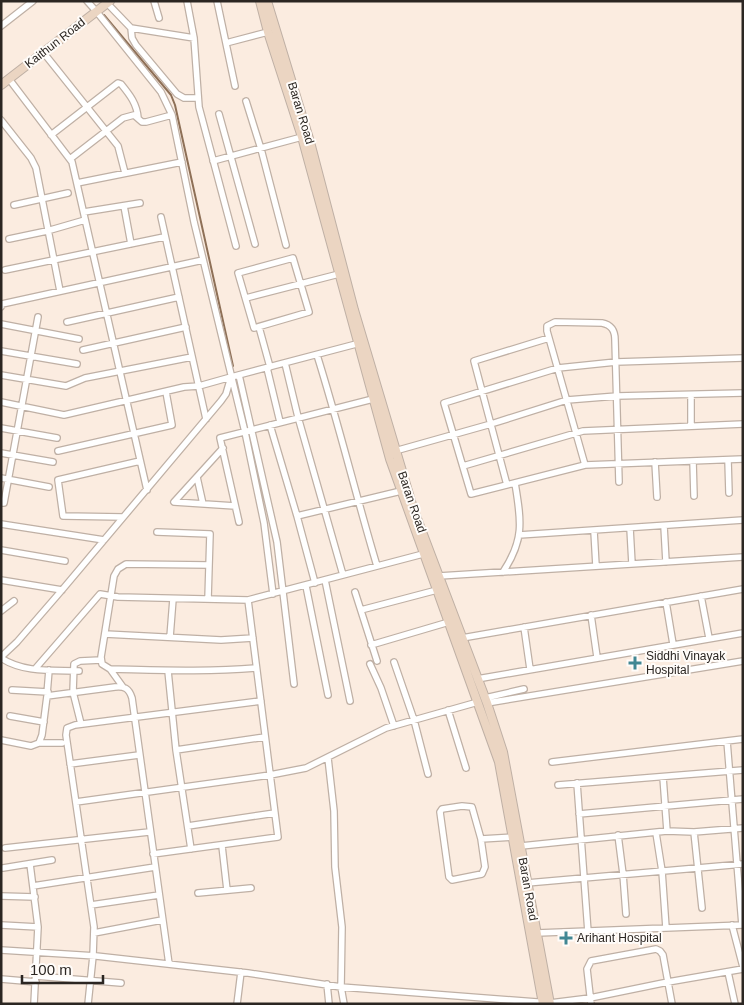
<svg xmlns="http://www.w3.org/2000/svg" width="744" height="1005" viewBox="0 0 744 1005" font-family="Helvetica,sans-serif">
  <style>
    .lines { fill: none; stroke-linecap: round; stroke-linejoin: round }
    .stream { stroke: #8e7057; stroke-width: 2 }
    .street-casing { stroke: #bfb0a5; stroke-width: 8 }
    .secondary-casing { stroke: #bfb0a5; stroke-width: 10 }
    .street { stroke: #fff; stroke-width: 5.5 }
    .secondary { stroke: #ebd5c2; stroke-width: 8 }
    .poi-dot { fill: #418793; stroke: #fffcf9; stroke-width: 2 }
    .labels { text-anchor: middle; stroke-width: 4; stroke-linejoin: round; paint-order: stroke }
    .street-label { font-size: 12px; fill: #2b2622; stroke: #fffcf9 }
    .poi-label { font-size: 12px; fill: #2b2622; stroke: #fffcf9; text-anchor: start }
  </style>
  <rect width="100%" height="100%" fill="#fbece0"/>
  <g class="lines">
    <!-- stream -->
    <path class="stream" d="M 104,15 L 171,95 L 175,105 L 233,366"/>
    <defs>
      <path id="street" d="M 87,1 L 96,11 L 161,92 L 172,115 L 194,222 L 245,432 L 264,523 L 273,594
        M 105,1 L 131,28 L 194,38
        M 154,1 L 159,18
        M 187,1 L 194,38 L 199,107 L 236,246
        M 217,1 L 235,86
        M 1,26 L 33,1
        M 131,28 L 132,38 L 136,45 L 177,94 L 184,98 L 197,98
        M 226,43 L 268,32
        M 43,52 L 118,146 L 125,173
        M 9,79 L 72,162 L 147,490
        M 246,101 L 261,149 L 286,245
        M 219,114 L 255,244
        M 1,120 L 31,158 L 36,168 L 60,291
        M 51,135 L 118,83 L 121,84 C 130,95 137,104 138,118
        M 70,159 L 123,118 L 134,115 L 142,122 L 146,122 L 172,115
        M 213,161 L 302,137
        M 77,183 L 182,162
        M 14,205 L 68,193
        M 124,206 L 131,244
        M 84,212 L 140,203
        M 161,217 L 206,419
        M 9,239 L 47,231 L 85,220
        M 293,258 L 309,312 L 254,328 L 238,273 Z
        M 5,270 L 164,237
        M 246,298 L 339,274
        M 1,307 L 2,304 L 203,260
        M 67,322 L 179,297
        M 1,324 L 79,339
        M 259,327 L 270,367
        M 83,350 L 186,327
        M 1,351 L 77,364
        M 317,355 C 339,425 356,496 377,566
        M 743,358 L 616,362 L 558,368 L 444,403 L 471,494 L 585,465 L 743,459
        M 285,363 L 298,417 L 343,575
        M 267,368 L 280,422
        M 1,375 L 66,386 L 85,378 L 192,357
        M 239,375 L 277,542 L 294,684
        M 691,395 L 691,425
        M 1,402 L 64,415 L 184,387 L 199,386 L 231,377
        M 270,425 L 297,516
        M 1,428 L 57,438
        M 223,448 L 174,502 L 235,506
        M 58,451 L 172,425 L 166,392
        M 395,451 L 491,424 L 567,400 L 617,396 L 743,393
        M 1,453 L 53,462
        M 728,460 L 729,493
        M 693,461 L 694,496
        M 655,462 L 657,497
        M 585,465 L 547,331 L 547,326 L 555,322 L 602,323 C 612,325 615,331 615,340 L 619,482
        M 463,466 L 583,431 L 743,424
        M 197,477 L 203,504
        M 1,478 L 49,487
        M 507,485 L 474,361 L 549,338
        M 1,503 L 4,503 L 38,317
        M 123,517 L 63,516 L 58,480 L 140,461
        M 239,522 L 220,438 L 373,399
        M 1,524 L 104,540
        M 664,526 L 666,562
        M 630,528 L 632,564
        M 594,531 L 596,566
        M 157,532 L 210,534 L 208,599
        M 519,535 L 743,520
        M 1,550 L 65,561
        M 209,565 L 126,564 L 118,569 L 114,576 L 101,657 L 102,664 L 110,669 C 159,670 207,672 256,668
        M 503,572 C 525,539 521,520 515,483
        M 439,576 L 743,557
        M 1,580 L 62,590
        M 325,580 L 350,701
        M 315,583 L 297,516 L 401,491
        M 306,586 L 328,695
        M 355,592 L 377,661
        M 701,596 L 709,638
        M 666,602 L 673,644
        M 361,610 L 437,590
        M 1,611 L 14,601
        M 591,615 L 597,657
        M 524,627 L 530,669
        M 105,634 L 221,640 L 253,638
        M 170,637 L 173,599
        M 462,638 L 743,589
        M 371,645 L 449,622
        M 1,657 L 17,642 L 62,590 L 221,401 L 226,394 L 231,377 L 360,343
        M 1,658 C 24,673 53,670 79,671
        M 394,662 L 414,720 L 428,774
        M 370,664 L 381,688 L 394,726
        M 35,669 L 100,594 L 118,597 L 248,600 L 423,554
        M 110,669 L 123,687
        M 168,671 L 176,750 L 191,849
        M 477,679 L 743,633
        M 12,690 L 48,692
        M 47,694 L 49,670
        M 485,698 L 524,689
        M 487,703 L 743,661
        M 448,710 L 466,768
        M 10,716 L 44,722
        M 81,724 L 73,692 L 74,664 L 80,661 L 101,660
        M 1,740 L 31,746 L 39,743 L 42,735 L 47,696 L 115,687 C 124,686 129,688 132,698 L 169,964
        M 727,741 L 742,925
        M 39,743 L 62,743
        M 176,750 L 265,737
        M 328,758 L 334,811 L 335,867 L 342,927 L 341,987 L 344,1004
        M 552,762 L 743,739
        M 70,764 L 139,755
        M 663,777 L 667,831
        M 577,783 L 588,932
        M 558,785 L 743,770
        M 76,802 L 270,775 L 306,768 L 386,728 L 478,702
        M 579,814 L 743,799
        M 188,826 L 275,813
        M 694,832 L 702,908
        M 656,833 L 662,871 L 666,928
        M 618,835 L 623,874 L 626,914
        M 481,839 L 472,807 L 462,806 L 442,809 L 440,812 L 449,877 L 452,880 L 482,874 L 485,867 L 481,839 L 513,837
        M 222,846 L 227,890
        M 521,846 L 667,831 L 694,832 L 743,828
        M 5,848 L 149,832
        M 153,854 L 278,837 L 248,600
        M 30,864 L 38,927 L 34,1004
        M 3,868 L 52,860
        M 527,883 L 743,864
        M 33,886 L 155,867
        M 198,893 L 251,888
        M 1,896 L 35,897
        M 91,905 L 159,895
        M 1,925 L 38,927
        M 732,925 L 743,967
        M 94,933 L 162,920
        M 537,933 L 743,925
        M 1,950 L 96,956 L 248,973 L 341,987 L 550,1003 L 590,998 L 668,982 L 743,969
        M 728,972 L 735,1004
        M 36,976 L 121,983
        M 1,979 L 36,982
        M 327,984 L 329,1004
        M 88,1004 L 93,956 L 94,927 L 66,735 L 67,728 L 75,725 L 261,701
        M 237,1004 L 241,972
        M 591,1004 L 587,969 L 591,961 L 656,949 L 660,951 L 663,955 L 672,1004"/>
      <path id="secondary" d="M 260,1 L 268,32 L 302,137 L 390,459 L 499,762 L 543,1004
        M 267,1 L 310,142 L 354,310 L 413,508 L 487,703 L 503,752 L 550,1004
        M 1,85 L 110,1"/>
    </defs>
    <!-- street casing -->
    <use href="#street" class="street-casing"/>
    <!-- secondary casing -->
    <use href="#secondary" class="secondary-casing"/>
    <!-- street -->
    <use href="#street" class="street"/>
    <!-- secondary -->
    <use href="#secondary" class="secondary"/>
  </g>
  <!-- markers -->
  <g class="poi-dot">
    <path d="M632.5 655.5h5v5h5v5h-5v5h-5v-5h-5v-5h5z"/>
    <path d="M563.5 930.5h5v5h5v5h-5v5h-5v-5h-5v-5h5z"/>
  </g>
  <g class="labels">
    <!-- street labels -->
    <g class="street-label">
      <text transform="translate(55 43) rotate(-38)" y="4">Kaithun Road</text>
      <text transform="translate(301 113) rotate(73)" y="4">Baran Road</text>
      <text transform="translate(412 502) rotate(71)" y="4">Baran Road</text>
      <text transform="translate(528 889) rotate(80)" y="4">Baran Road</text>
    </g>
    <!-- poi labels -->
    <g class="poi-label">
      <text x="646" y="660">Siddhi Vinayak<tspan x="646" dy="14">Hospital</tspan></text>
      <text x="577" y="942">Arihant Hospital</text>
    </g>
  </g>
  <!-- border -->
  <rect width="744" height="1005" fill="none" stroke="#2b2622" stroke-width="5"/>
  <!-- scale -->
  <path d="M22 975v8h81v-8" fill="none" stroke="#2b2622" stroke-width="2.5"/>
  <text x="30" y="975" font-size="15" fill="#2b2622" stroke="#fffcf9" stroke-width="4" paint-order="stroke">100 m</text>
</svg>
